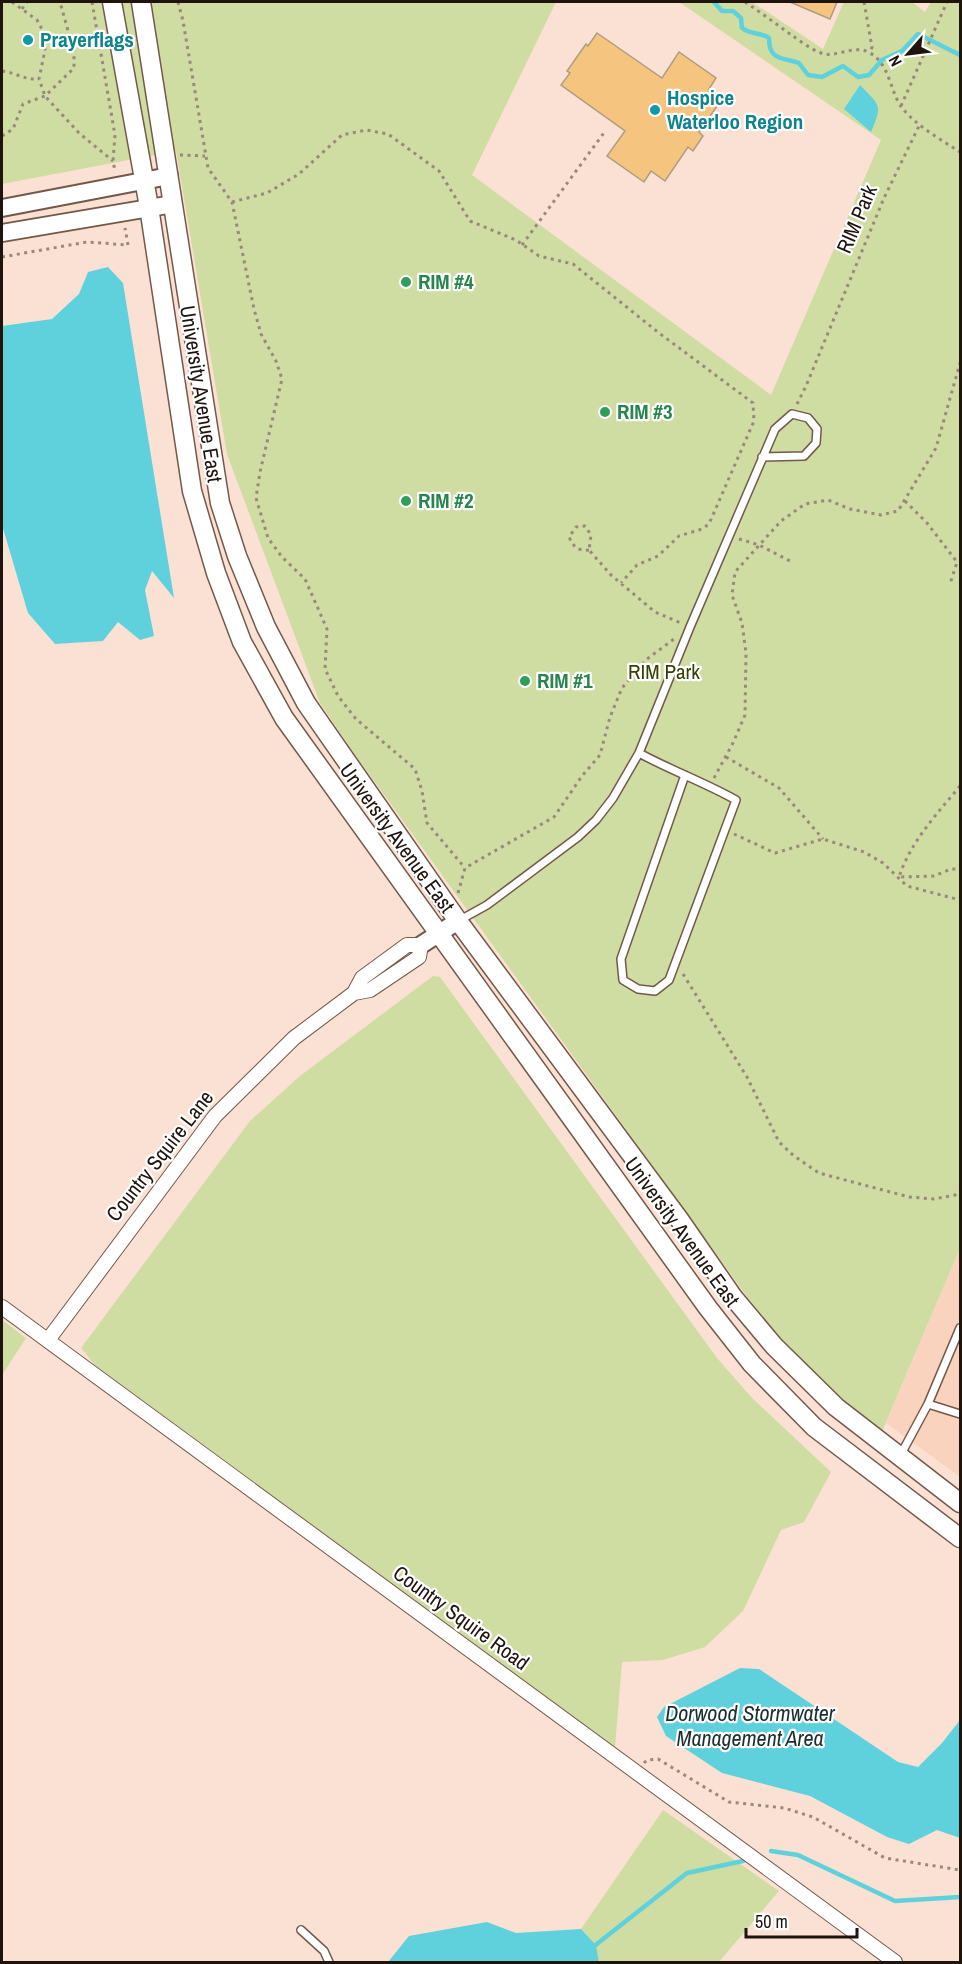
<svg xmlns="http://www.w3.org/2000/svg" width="962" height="1964" viewBox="0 0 962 1964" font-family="'Archivo Narrow',sans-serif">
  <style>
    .built { fill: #f9d3bd }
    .green { fill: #cfdca2 }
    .water { fill: #5fd1dc }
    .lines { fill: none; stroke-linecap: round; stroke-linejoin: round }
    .stream { stroke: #5fd1dc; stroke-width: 4.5 }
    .building { fill: #f5c47f; stroke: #af9c82; stroke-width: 1.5 }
    .service-casing { stroke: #74594a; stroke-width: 10 }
    .minor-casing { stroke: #74594a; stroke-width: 16 }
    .tertiary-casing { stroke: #74594a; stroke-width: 20 }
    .secondary-casing { stroke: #74594a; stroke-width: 21 }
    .path { stroke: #9b877d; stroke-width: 3; stroke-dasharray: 3 4.5; stroke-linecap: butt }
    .service { stroke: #fff; stroke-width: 7 }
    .minor { stroke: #fff; stroke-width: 14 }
    .tertiary { stroke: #fff; stroke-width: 16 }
    .secondary { stroke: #fff; stroke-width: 18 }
    .culture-dot { fill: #0f9aa8; stroke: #fff; stroke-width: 2 }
    .leisure-dot { fill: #2e9e5b; stroke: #fff; stroke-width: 2 }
    .labels { text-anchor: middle; stroke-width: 4.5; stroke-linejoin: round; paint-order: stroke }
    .culture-label { font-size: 21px; font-weight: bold; fill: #0d838f; stroke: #fff; text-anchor: start }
    .street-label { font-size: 21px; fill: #1e130d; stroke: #fff }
    .leisure-label { font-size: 21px; font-weight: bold; fill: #27864d; stroke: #fff; text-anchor: start }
    .park-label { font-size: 21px; fill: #374003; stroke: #fff }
    .water-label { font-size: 22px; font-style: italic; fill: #1b2f31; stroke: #fff }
  </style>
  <rect width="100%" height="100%" fill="#fbe1d3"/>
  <!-- built -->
  <path class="built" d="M 960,1248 L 960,1477 L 886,1423 Z"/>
  <!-- green -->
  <path class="green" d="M 2,2 L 556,2 L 472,175 L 771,395 L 881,140 L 679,2 L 752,2 L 823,49 L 844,2 L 912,2 L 925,12 L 931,2 L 960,2 L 960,1248 L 881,1434 C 831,1395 787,1349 748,1298 L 356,756 L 320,703 L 227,454 L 176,151 L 2,184 Z
    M 433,976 L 440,977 L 717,1358 L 752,1398 L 831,1472 L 804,1522 L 781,1530 L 743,1611 L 705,1647 L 663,1660 L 622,1662 L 615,1747 L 96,1366 L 81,1348 L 250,1121 L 300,1076 Z
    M 2,1320 L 26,1338 L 2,1375 Z
    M 663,1810 L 779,1891 L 719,1962 L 599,1962 L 596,1945 L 581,1929 Z"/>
  <!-- water -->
  <path class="water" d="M 860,85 C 880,106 883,104 871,132 L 844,109 Z
    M 108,267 L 123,283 L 174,598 L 152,571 L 145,590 L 154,636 L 140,640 L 118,622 L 103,641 L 55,644 L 28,613 L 2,525 L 2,326 L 52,319 L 79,294 L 88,272 Z
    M 740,1668 L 759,1669 L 898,1762 L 918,1767 L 942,1743 L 960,1720 L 960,1838 L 937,1830 L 909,1844 L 887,1837 L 810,1796 L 722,1773 L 666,1736 L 657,1717 L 664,1707 Z
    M 487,1922 L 516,1933 L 581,1929 L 596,1945 L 599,1962 L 388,1962 L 409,1936 Z"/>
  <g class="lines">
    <!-- stream -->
    <path class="stream" d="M 714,2 L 722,11 L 733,11 L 741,18 L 742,28 C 751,35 760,32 769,38 C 769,61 782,57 799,63 L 808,75 L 822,77 L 843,66 L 858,77 L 869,75 L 882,60 L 902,51 L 918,34 L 960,55
      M 771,1851 L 798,1855 L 895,1901 L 960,1897
      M 593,1947 L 687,1873 L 743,1861"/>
  </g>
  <!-- building -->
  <path class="building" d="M 790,2 L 837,2 L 830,19 Z
    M 597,33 L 662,78 L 679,52 L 716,78 L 709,89 L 722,99 L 699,132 L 703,136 L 693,151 L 688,147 L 665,181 L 651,171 L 644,182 L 607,156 L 625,131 L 561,85 L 570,73 L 567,71 L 586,44 L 588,46 Z"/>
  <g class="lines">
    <defs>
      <path id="service" d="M 639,753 C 670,770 704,782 736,800 L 669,980 L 655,991 L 638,989 L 623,980 L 621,959 L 685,775
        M 460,920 L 487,905 L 578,837 L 596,820 L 613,798 L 639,753 L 690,627 L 775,429 L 792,414 L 808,418 L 817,429 L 816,443 L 804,456 L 762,457
        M 928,1404 L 960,1414
        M 900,1456 L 928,1404 L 960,1328
        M 301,1930 L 324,1951 L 329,1962"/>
      <path id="minor" d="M 2,1307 L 895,1962
        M 48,1340 L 215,1116 L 294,1038 L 354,993 L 362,978 L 407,945 L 421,945 L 419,957 L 370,990 L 354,993"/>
      <path id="tertiary" d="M 2,208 L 169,176
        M 2,233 L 173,204
        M 421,945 L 458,921"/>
      <path id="secondary" d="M 112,2 L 149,207 L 192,491 L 216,573 L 242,642 L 284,718 L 708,1308 L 752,1364 L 814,1427 L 960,1538
        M 141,2 L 220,503 L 237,556 L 266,627 L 306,703 L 458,921 L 679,1219 L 733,1297 L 774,1346 L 836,1407 L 960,1503"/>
    </defs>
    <!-- service casing -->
    <use href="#service" class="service-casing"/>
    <!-- minor casing -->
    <use href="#minor" class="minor-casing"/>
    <!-- tertiary casing -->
    <use href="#tertiary" class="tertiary-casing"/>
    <!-- secondary casing -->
    <use href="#secondary" class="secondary-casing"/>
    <!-- path -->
    <path class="path" d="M 12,2 L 37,20 L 44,33 L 45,50 L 39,79 L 45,96 L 79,133 L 113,161
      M 92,2 L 115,135 L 113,161 L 115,171
      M 178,2 L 183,21 L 208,168 L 232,202 L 254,309 L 261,334 L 276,361 L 282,379 L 260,472 L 256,498 L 268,538 L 282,557 L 305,579 L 327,629 L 325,669 L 338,696 L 356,719 L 415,769 L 422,791 L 427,823 L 465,868
      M 745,2 C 760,12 775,23 790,34 C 799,40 810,49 821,53 C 836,59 854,43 870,53 C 890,64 890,92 902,108 C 918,127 940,139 960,152
      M 864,2 L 872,47 L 870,53
      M 22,9 L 27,2
      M 2,71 C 17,73 24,80 39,79
      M 901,106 L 947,2
      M 2,136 L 13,129 L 23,104 L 45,96 L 74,68 L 74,52 L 60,2
      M 180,155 L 205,156
      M 232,202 L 267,193 L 299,174 L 342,135 L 366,130 L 388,134 L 439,171 L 470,221 L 516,240 L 539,256 L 573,264 L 659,333 L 753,403 L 754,421 L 709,524 L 702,529 L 679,536 L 658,556 L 637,565 L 621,583
      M 522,245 L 606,130
      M 2,257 L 87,242 L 128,245 L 125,228
      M 797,404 L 806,386 L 884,198 L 919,126
      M 905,501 L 927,523 L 957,562 L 950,584
      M 739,539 L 759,545 L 790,561
      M 589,550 C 577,551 574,547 569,537 L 576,527 L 585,526 L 591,535 L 589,550 L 611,575 L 655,612 L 681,623
      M 726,757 L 779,788 L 823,839
      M 714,778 L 733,743 L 745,715 L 746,653 L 742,623 L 732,595 L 735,572 L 781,521 L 805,504 L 828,500 L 850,509 L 881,515 L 898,511 L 936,448 L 960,363
      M 960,786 C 937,814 911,841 899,877 L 934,876 L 951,869 L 960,869
      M 734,834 L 775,853 L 823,839 L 864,852 L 883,863 L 907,886 L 960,900
      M 458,893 L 465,868 L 554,817 L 582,776 L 600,755 L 610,717 L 622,688 L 647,659 L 674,639
      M 683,974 L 747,1077 L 779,1142 L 794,1156 L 819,1173 L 909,1197 L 934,1199 L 955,1195 L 960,1191
      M 644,1763 L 647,1760 L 658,1759 L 729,1802 L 784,1808 L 813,1817 L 885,1858 L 960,1870"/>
    <!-- service -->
    <use href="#service" class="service"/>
    <!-- minor -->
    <use href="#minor" class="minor"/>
    <!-- tertiary -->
    <use href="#tertiary" class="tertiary"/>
    <!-- secondary -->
    <use href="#secondary" class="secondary"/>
  </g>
  <!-- markers -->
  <g class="culture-dot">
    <circle cx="28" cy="40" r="6"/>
    <circle cx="655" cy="110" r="6"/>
  </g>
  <g class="leisure-dot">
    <circle cx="406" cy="282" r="6"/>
    <circle cx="605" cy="412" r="6"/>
    <circle cx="406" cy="501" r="6"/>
    <circle cx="525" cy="681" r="6"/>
  </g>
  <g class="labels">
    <!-- culture labels -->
    <g class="culture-label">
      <text x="40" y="47">Prayerflags</text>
      <text x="667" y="105">Hospice<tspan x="667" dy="24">Waterloo Region</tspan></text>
    </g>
    <!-- street labels -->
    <g class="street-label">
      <text transform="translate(857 219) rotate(-67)" y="7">RIM Park</text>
      <text transform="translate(201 394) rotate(81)" y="7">University Avenue East</text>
      <text transform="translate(397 838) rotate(54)" y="7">University Avenue East</text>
      <text transform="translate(160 1156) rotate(-52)" y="7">Country Squire Lane</text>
      <text transform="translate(682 1232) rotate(54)" y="7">University Avenue East</text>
      <text transform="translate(461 1618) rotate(36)" y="7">Country Squire Road</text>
    </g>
    <!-- leisure labels -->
    <g class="leisure-label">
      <text x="418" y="289">RIM #4</text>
      <text x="617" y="419">RIM #3</text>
      <text x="418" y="508">RIM #2</text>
      <text x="537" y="688">RIM #1</text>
    </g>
    <!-- park labels -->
    <g class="park-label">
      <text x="664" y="679">RIM Park</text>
    </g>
    <!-- water labels -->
    <g class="water-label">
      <text x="750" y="1721">Dorwood Stormwater<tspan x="750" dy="25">Management Area</tspan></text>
    </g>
  </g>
  <!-- border -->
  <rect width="962" height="1964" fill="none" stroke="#1e130d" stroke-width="6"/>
  <!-- north arrow -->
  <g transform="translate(908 54) rotate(242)" stroke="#ffffff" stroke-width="4.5" paint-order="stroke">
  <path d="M0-4.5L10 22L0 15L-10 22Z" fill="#1e130d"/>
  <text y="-9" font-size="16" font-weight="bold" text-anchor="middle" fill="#1e130d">N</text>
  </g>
  <!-- scale -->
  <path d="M746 1928v9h111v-9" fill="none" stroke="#1e130d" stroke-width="3"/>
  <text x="755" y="1928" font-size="18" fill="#1e130d" stroke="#ffffff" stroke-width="4.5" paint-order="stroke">50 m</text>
</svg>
